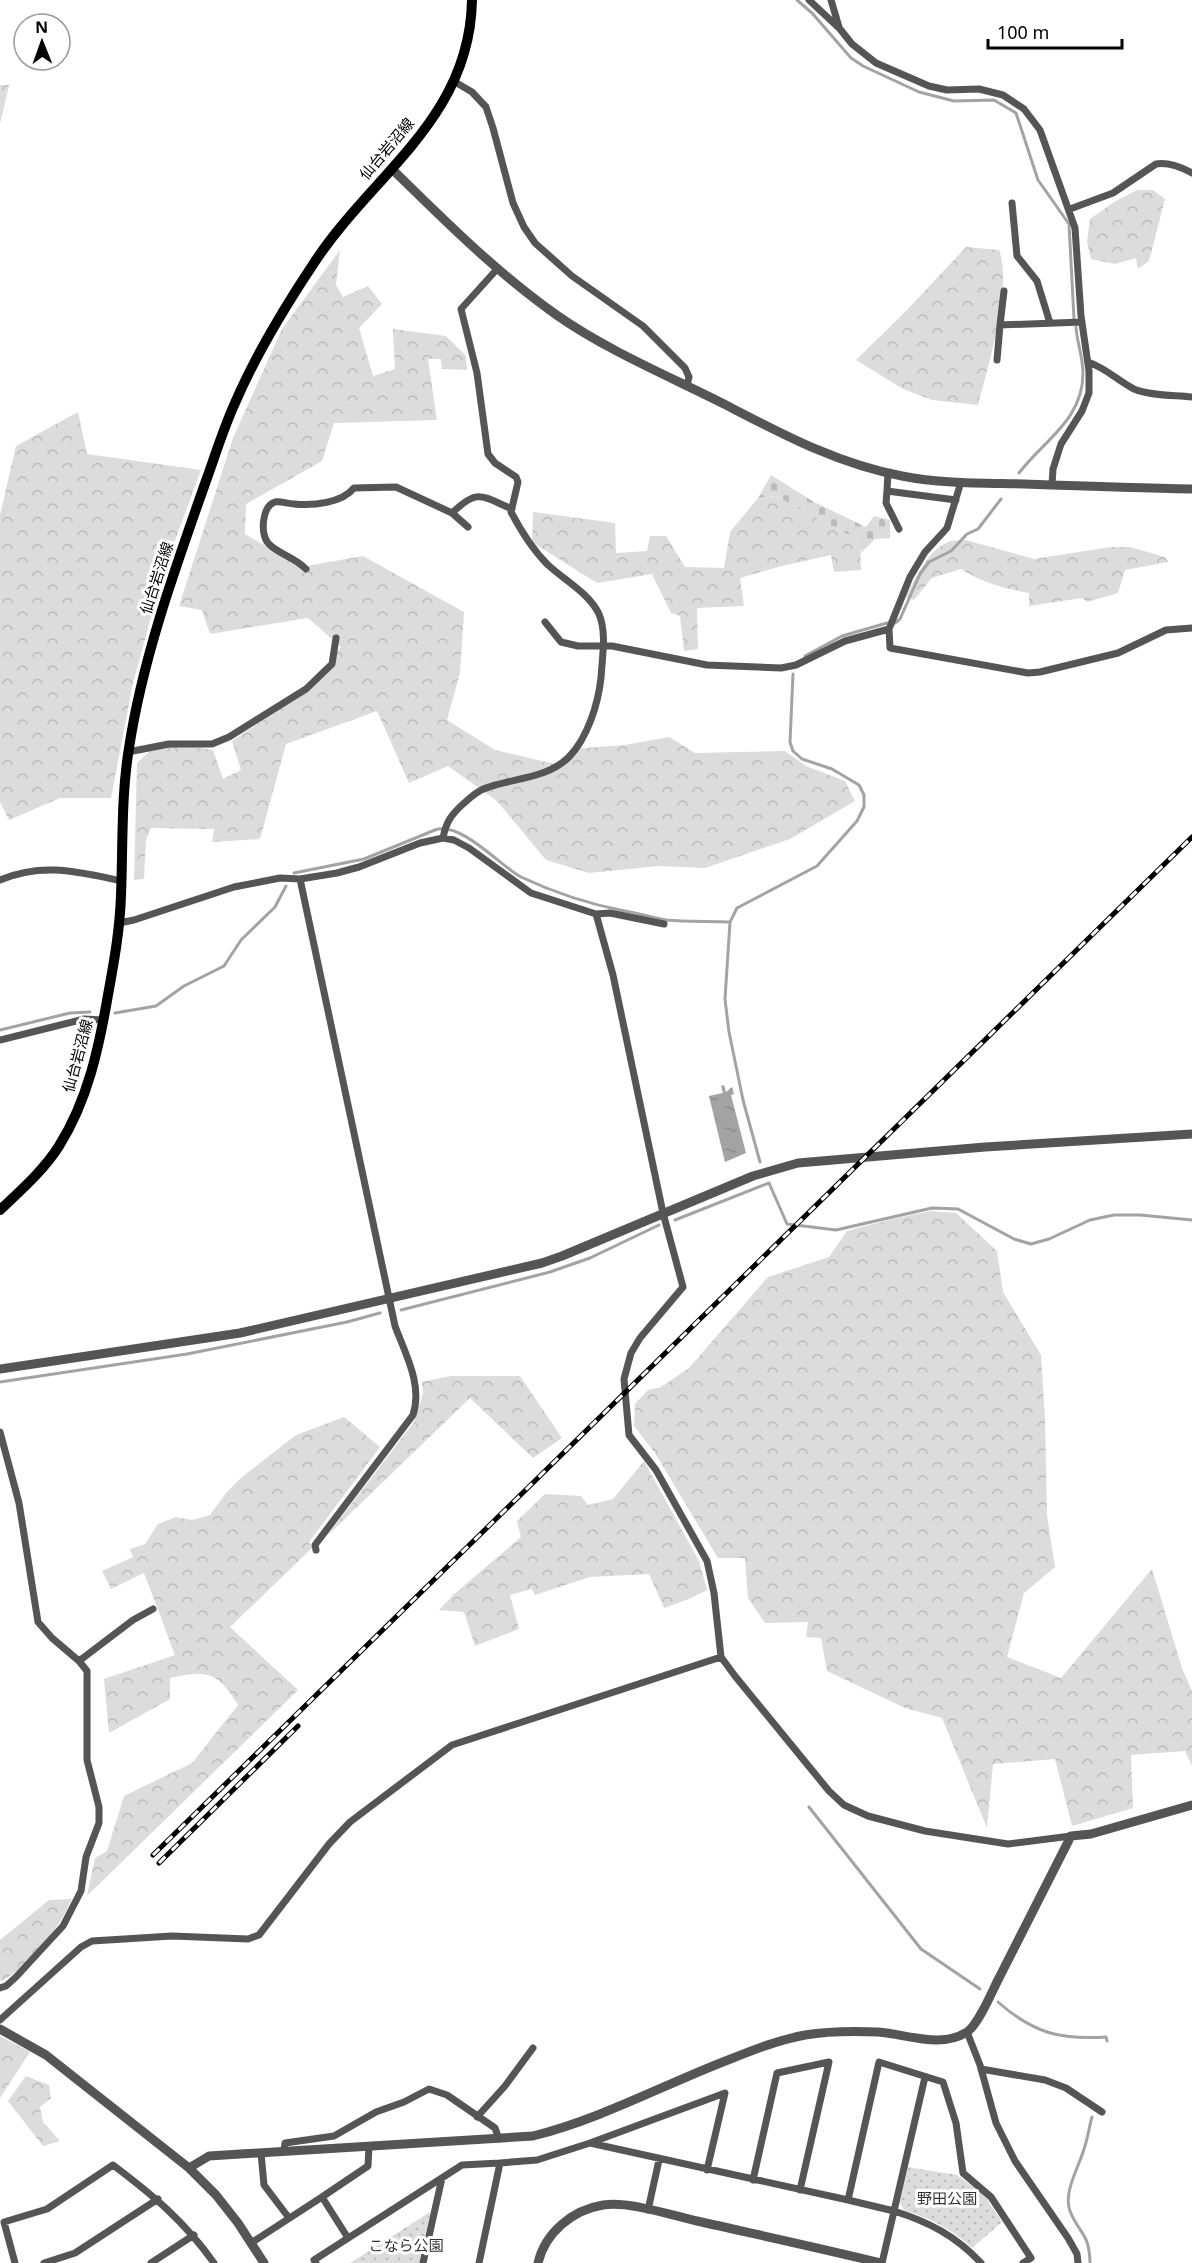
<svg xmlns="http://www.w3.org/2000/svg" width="1192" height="2263" viewBox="0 0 1192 2263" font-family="'Noto Sans','Noto Sans JP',sans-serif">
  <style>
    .forest { fill: url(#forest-crowns) }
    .cemetery { fill: url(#cemetery-stones) }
    .park { fill: url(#park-dots) }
    .water { fill: url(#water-ripples) }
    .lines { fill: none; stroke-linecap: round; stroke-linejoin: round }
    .stream { stroke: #a3a3a3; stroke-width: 3 }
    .minor { stroke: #555; stroke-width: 7 }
    .tertiary { stroke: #555; stroke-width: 9 }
    .primary { stroke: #000; stroke-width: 10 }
    .rail-casing { stroke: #000; stroke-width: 5 }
    .rail { stroke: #fff; stroke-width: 3; stroke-dasharray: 9; stroke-linecap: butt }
    .labels { text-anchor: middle; stroke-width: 6; stroke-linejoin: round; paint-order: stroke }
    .street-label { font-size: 15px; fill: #000; stroke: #fff }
    .park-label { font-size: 15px; fill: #333; stroke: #fff }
  </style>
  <defs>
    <pattern id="forest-crowns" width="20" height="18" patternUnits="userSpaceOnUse" patternTransform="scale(1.5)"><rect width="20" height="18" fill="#dcdcdc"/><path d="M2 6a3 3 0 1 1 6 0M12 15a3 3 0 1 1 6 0" fill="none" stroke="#bbb"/></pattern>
    <pattern id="cemetery-stones" width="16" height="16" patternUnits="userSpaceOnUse" patternTransform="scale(1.5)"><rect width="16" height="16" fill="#dcdcdc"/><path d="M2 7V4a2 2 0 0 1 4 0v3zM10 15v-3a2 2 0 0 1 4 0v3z" fill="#bbb"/></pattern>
    <pattern id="park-dots" width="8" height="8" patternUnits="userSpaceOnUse" patternTransform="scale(1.5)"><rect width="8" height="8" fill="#dcdcdc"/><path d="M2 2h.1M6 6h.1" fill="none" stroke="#bbb" stroke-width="1.8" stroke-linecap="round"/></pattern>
    <pattern id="water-ripples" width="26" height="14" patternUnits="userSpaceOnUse" patternTransform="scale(1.5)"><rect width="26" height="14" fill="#a3a3a3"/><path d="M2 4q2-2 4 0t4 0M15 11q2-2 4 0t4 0" fill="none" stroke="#8b8b8b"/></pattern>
  </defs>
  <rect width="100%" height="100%" fill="#fff"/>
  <!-- forest -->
  <path class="forest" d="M 0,85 L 9,85 L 0,124 Z
    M 1137,190 L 1153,190 L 1165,199 L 1149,261 L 1138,269 L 1136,258 L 1115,264 L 1091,259 L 1087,242 L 1090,219 L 1114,202 Z
    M 966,247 L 999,250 C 1013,287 988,366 978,405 L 932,400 L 903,389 L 856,360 L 908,309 Z
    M 340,250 L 336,285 L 343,297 L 368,286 L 382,304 L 359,328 L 373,376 L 395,369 L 393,329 L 446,336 L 466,356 L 467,370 L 442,369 L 441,359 L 428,359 L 437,420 L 334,423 L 322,461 L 246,504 L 245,534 L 301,567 L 363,556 L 464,612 L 460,673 L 447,720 L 495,750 L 555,764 L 572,749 L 625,745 L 669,737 L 695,753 L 785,751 L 806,766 L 845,781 L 855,801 L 790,839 L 705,868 L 659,866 L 589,873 L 546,860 L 497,801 L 448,766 L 409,783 L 377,711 L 286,744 L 260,839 L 212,842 L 214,829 L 151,828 L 146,840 L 144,879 L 134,880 L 137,763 L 152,749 L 185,745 L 213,750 L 223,779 L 241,770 L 232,741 L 308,690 L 341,647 L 308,618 L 210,634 L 202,610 L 179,606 L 233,438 L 282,329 Z
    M 78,412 L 87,454 L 201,470 L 163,573 L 133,683 L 111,798 L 60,798 L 9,820 L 0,802 L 0,515 L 16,446 Z
    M 776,496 L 860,541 L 861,570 L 834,572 L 831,555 L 778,567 L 740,578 L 744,606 L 697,608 L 698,649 L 684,651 L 680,616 L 671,613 L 652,574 L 597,583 L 532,542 L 533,512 L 615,523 L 616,553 L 647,551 L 650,536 L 666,536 L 685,567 L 724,568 L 730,532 L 758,498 Z
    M 966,540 L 1034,559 L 1111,547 L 1130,547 L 1165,557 L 1168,562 L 1125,570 L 1118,593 L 1087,602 L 1082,598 L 1029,606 L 1029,593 C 1005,589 981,582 961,569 L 932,578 L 914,600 L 906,597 C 914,579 930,547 951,541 C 955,540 962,541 966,540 Z
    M 931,1211 L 956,1213 L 997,1251 L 1003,1292 L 1041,1355 L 1045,1418 L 1047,1515 L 1055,1567 L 1024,1593 L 1007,1657 L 1061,1678 L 1152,1569 L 1182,1668 L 1192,1691 L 1192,1766 L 1185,1751 L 1131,1755 L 1133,1808 L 1072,1826 L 1055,1759 L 993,1764 L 987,1828 L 942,1718 L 905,1708 L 827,1671 L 821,1638 L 806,1637 L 808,1622 L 765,1623 L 748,1598 L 745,1558 L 718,1558 L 655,1453 L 634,1426 L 635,1404 L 648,1390 L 661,1387 L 689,1368 L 768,1277 L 829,1257 L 847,1231 L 892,1219 Z
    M 451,1376 L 520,1376 L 562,1438 L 533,1458 L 470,1398 L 326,1537 L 414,1422 L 423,1394 L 422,1382 Z
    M 344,1417 L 380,1447 L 309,1542 L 312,1548 L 230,1627 L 298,1690 L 87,1896 L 95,1858 L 107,1851 L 124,1796 L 192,1763 L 238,1705 C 218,1672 208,1670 170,1678 L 170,1699 L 109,1733 L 104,1679 L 175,1655 L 144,1573 L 111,1589 L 102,1571 L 133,1557 L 130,1549 L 145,1544 L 158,1524 L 176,1517 L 192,1520 L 210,1515 L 226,1493 L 242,1477 L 296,1435 Z
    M 644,1461 L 699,1561 L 707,1590 L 689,1599 L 664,1608 L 649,1574 L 590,1577 L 535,1595 L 532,1589 L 510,1595 L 519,1629 L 475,1646 L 464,1612 L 439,1610 L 453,1595 L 521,1537 L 517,1521 L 545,1494 L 581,1496 L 588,1505 L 613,1499 Z
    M 72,1899 C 68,1906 65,1914 61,1920 C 51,1936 17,1977 0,1981 L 0,1940 L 49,1900 Z
    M 0,2036 L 30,2052 L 0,2098 Z
    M 26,2076 L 49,2085 L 51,2098 L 40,2107 L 43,2122 L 60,2141 L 43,2146 L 8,2101 Z"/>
  <!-- cemetery -->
  <path class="cemetery" d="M 771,475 L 814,502 L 866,527 L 874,516 L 890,520 L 890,538 L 875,539 L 861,553 L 860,541 L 776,496 L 758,498 Z"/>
  <!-- park -->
  <path class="park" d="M 908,2167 L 957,2175 L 984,2195 L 1002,2222 L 972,2248 C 953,2230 930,2218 904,2210 L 900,2203 Z
    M 430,2212 L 420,2263 L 350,2263 Z"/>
  <!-- water -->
  <path class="water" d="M 724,1085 L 726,1092 L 732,1087 L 734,1094 L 731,1095 L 746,1153 L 725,1162 L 709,1096 L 723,1093 L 721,1086 Z"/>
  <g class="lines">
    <!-- stream -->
    <path class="stream" d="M 797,0 L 812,13 L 851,58 L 863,66 L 919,92 L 954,101 L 994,100 L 1016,113 L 1038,180 L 1069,224 L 1074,319
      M 1019,473 C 1044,440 1083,420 1083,373 C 1083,357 1077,343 1076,327
      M 895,623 L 900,619 L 920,574 L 929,562 L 951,551 L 967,534 L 978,529 L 1001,499
      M 805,656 L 842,636 L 887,623
      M 294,873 L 364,859 L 435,830 C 461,821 500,866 521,877 C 555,893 588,904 625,911 C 639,913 652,918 666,920 C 687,922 709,921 730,922
      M 115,1013 L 156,1006 L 184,986 L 224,966 L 241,940 L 275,907 L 286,886
      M 0,1030 L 70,1013 L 90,1012
      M 760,1162 L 743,1100 L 729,1032 L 725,999 L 730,922 L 737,908 L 817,866 L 857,821 L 864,807 L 864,795 L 859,785 L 832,769 L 802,759 L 793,751 L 790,742 L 793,674
      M 675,1220 L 769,1183 L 787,1224 L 836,1230 L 932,1208 L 958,1209 L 1014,1239 L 1031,1244 L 1049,1239 L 1090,1220 L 1114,1215 L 1140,1215 L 1192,1220
      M 401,1310 L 550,1272 L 590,1258 L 659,1225
      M 0,1382 L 187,1354 L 347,1322 L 380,1313
      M 809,1807 L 921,1949 L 980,1989
      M 998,2002 C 1033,2033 1060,2040 1106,2037 L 1107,2041
      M 1090,2262 C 1089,2232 1079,2234 1070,2211 C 1063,2192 1079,2167 1084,2149 C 1088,2138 1089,2127 1092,2117"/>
    <!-- minor -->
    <path class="minor" d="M 809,0 L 840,29 L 852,44 L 876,63 L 929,86 L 947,90 L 979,89 L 1003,95 L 1024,109 L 1040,130 L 1075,228 L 1081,316 L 1089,371 L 1089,393 L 1082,411 L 1061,444 L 1053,469 L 1052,485
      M 831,0 L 839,27
      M 455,82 L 472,92 L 486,107 L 493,128 L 513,203 L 524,227 L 535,243 L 572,276 L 643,326 L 685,368 L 689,377 L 687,385
      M 1012,203 L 1017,256 L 1037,281 L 1050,323
      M 1070,209 L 1113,193 L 1156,164 C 1169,162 1181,167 1192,173
      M 1000,325 L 1004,291
      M 997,360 L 1000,325 L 1082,322
      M 1088,362 C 1106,368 1118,381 1134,389 C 1151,396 1174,395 1192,397
      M 961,482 L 947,528 L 925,552 L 910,577 L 889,629 L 890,648 L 1028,673 L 1040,672 L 1118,653 L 1166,630 L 1192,628
      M 887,491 L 888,473
      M 452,513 L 468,527
      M 899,529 L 886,503 L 887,491 L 956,500
      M 306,569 C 295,557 276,553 268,543 C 260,534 262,506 275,502 C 281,501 288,504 294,504 C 313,506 342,503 354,488 L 396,487 L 452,513 C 478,488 481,496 512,509
      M 545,622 L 561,642 L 578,646 L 612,646 L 707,665 L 781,668 L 796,665 L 845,641 L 889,629
      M 128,752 L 169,744 L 212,744 L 229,737 L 306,689 L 332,664 L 336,638
      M 443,838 C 446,822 451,815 463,804 C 471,797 478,790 489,787 C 515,778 548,778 569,757 C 588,737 598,704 601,678 C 602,658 607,633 599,614 C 589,593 564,580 547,564 C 531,548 521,531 511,512 L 518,482 L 516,477 L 495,463 L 488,454 L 477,373 L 461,309 L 498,268
      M 300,879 L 395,1326 C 405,1353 423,1385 413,1415 L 315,1545 L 316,1550
      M 0,880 C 43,862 78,872 122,881
      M 596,914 L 610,913 L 664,924
      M 119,923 L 134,920 L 234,887 L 280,878 L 300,879 L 337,873 L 359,867 L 420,843 L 443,838 L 454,840 L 469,848 L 531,893 L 596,914 L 613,975 L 663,1213 L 683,1287 L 640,1338 L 631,1353 L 624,1379 L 629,1435 L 656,1470 L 707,1561 L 714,1593 L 721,1657 L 735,1676 L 829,1791 L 844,1805 L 868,1816 L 925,1831 L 1008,1844 L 1071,1836
      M 0,1040 L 84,1019 L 104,1020
      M 0,1432 L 19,1503 L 38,1622 L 52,1638 L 79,1661 L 87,1671 L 87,1760 L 99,1807 L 99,1823 L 86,1857 L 81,1891 L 63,1926 L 16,1977 L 6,1986 L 0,1988
      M 79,1661 L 133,1620 L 153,1609
      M 0,2020 L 81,1947 L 92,1941 L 172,1936 L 248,1939 L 259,1935 L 329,1844 L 350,1822 L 452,1745 L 721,1657
      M 967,2032 L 980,2065 L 996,2123 L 1015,2161 L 1068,2238 L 1077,2254 L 1078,2263
      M 981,2069 L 1045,2080 L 1066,2088 L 1102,2112
      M 925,2077 L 894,2211 C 929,2222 956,2236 981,2263
      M 477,2117 L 505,2086 L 533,2048
      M 590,2143 L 725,2093 L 707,2170
      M 284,2151 L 285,2143 L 334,2136 L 376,2112 L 404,2102 L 429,2089 L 447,2095 L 495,2128 L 499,2139
      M 261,2153 L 264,2185 L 289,2218
      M 753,2180 L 777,2073 L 829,2062 L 800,2190
      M 322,2197 L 368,2166 L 369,2146
      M 648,2210 L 659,2160
      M 251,2243 L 322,2197 L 348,2238
      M 15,2263 L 4,2222 L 47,2209 L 113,2165 C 154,2196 184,2221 214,2263
      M 44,2263 L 75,2253 L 158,2199
      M 151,2263 L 194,2235
      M 316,2263 L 314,2260 L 462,2165 L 500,2163
      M 423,2263 L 442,2178
      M 479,2263 L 500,2163 L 537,2160 L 590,2143 L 848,2200
      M 882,2263 L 894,2211 L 848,2200 L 879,2062 L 943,2082 L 956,2123 L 963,2173 L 991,2197 L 1031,2258 L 1023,2263"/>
    <!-- tertiary -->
    <path class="tertiary" d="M 392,169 C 445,221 497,273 558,316 C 610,352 671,377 726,405 C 784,435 838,464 902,476 C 942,484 984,483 1024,484 C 1080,486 1136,488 1192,489
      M 0,1369 L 240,1333 L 542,1263 L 562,1256 L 753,1176 L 798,1163 L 985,1147 L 1192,1134
      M 0,2029 L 46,2055 L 189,2168 L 216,2195 L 238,2223 L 264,2263
      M 189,2168 L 209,2156 L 533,2136 C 601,2119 663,2085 728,2060 C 753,2050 778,2040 805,2035 C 829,2031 854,2031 878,2032 C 907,2034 940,2049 967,2032 C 979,2024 992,1991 999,1978 C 1023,1930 1047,1883 1071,1836 L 1091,1834 L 1192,1805
      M 538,2263 C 545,2233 572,2210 603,2205 C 630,2201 670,2215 697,2221 C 759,2235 820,2248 881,2263"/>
    <!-- primary -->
    <path class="primary" d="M 0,1210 C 20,1191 44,1170 59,1146 C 88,1100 99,1047 108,995 C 114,962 120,929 121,895 C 123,847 121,796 129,748 C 143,656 176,566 207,478 C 216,453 224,427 235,403 C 256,354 284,308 314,263 C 373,173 470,119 472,0"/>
    <defs>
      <path id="rail" d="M 153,1855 L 1192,837
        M 159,1863 L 298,1726"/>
    </defs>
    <!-- rail casing -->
    <use href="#rail" class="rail-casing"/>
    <!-- rail -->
    <use href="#rail" class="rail"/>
  </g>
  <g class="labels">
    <!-- street labels -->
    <g class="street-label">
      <text transform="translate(387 149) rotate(-50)" y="5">仙台岩沼線</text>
      <text transform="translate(157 578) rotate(-72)" y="5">仙台岩沼線</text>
      <text transform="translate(78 1056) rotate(-75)" y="5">仙台岩沼線</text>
    </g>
    <!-- park labels -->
    <g class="park-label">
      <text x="947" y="2204">野田公園</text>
      <text x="406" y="2251">こなら公園</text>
    </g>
  </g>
  <!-- north arrow -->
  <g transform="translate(42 42) rotate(359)"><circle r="28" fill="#ffffff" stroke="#999999" stroke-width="1.5"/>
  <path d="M0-4.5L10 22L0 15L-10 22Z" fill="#000000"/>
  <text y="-9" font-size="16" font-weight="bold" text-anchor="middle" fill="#000000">N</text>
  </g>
  <!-- scale -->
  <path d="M988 39v9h134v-9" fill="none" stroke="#000000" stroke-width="3"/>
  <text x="997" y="39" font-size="18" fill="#000000" stroke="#ffffff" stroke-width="4.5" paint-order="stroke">100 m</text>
</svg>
